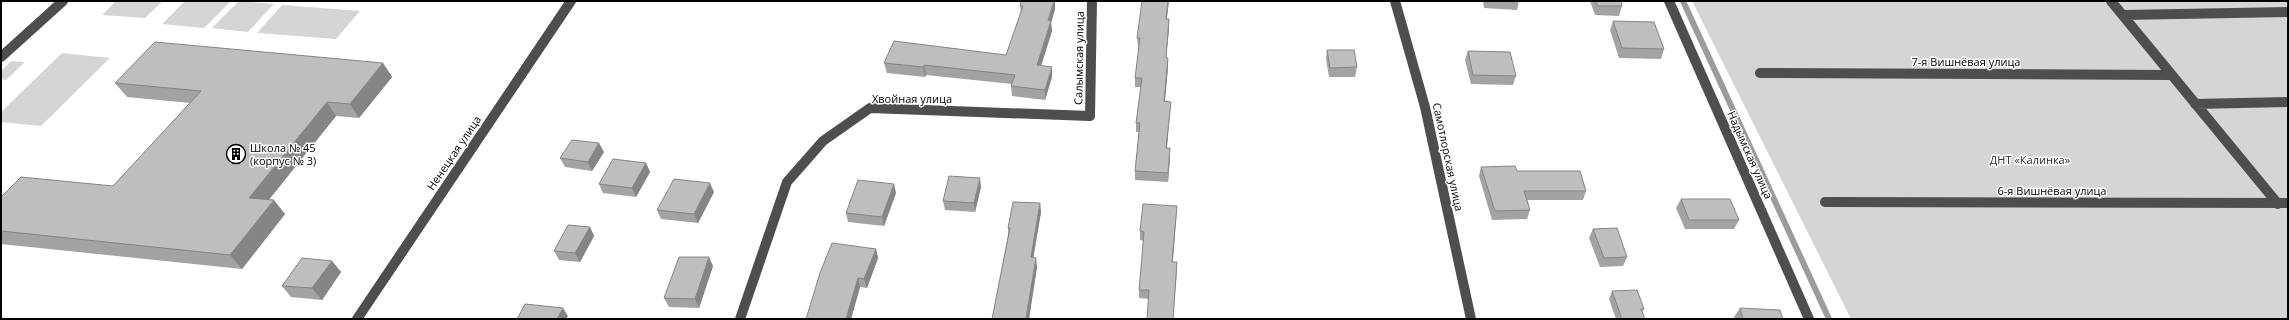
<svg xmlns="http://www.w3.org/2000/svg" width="2289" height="320" viewBox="0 0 2289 320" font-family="'Open Sans',sans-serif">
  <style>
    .green { fill: #d5d5d5 }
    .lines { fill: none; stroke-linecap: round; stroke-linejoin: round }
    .stream { stroke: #9c9c9c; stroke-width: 6 }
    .minor { stroke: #4e4e4e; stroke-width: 10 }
    .wall { fill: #a3a3a3 }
    .shaded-wall { fill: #858585 }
    .building { fill: #bebebe; stroke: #858585 }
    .labels { text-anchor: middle; stroke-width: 3; stroke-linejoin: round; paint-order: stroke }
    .street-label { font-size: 11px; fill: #000; stroke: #fff }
    .poi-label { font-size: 11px; fill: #000; stroke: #fff; text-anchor: start }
    .park-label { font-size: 11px; fill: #2c2c2c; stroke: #fff }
  </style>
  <rect width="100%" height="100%" fill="#fff"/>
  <!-- green -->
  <path class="green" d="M 116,1 L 163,1 L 145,18 L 102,15 Z
    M 185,1 L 225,1 L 230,2 L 204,28 L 162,24 Z
    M 239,1 L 274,4 L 248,32 L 212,28 Z
    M 1692,1 L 2288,1 L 2288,319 L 1851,319 Z
    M 282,5 L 360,11 L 336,39 L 257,33 Z
    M 62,53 L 110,58 L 41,126 L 1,122 L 1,112 Z
    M 11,61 L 25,62 L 6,80 L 1,79 L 1,71 Z"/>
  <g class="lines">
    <!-- stream -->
    <path class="stream" d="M 1683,1 L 1829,319"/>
    <!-- minor -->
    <path class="minor" d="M 1395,1 L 1425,107 L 1471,319
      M 1669,1 L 1809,319
      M 2111,1 L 2278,204
      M 2123,15 L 2288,12
      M 1,57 L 63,1
      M 1760,73 L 2171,75
      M 2195,104 L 2288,102
      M 1825,202 L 2288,203
      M 357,319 L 571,1
      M 740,319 L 787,182 L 823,141 L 870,108 L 1090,116 L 1092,1"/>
  </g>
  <!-- wall -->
  <path class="wall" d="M 1021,1 L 1055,1 L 1055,9 L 1051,23 L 1052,31 L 1041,66 L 1052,77 L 1045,100 L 1012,96 L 1011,86 L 1012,84 L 926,75 L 925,77 L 887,73 L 884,63 L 1006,55 L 1021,13 L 1020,6 Z
    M 1483,1 L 1519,1 L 1517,10 L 1484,8 Z
    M 1590,1 L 1621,1 L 1622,6 L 1619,16 L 1595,15 Z
    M 1167,19 L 1169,19 L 1169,29 L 1166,58 L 1168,67 L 1165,101 L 1170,111 L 1167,148 L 1170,157 L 1168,182 L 1135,180 L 1135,171 L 1139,132 L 1136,132 L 1136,123 L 1141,87 L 1135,87 L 1135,78 L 1139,47 L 1138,47 L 1137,38 Z
    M 1613,21 L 1664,49 L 1661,59 L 1619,58 L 1610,30 Z
    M 1327,50 L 1357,67 L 1355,77 L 1329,77 L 1326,59 Z
    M 1468,51 L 1516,76 L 1513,85 L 1471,84 L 1465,60 Z
    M 383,63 L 392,77 L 359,118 L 336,116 L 269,199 L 285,214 L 242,269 L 1,244 L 1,197 L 113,186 L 190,103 L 127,97 L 115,83 Z
    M 604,152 L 592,171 L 565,167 L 560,158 Z
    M 646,163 L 650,172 L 636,197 L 603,193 L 599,184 Z
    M 1481,167 L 1517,171 L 1586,191 L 1583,200 L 1527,200 L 1530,210 L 1527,219 L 1492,220 L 1479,176 Z
    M 981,187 L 975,212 L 945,210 L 943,201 Z
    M 714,192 L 698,223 L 661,219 L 657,210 Z
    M 896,193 L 884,226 L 848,222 L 846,213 Z
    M 1681,199 L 1739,220 L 1734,229 L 1685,229 L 1676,208 Z
    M 1040,203 L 1041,212 L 1033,258 L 1037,267 L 1029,318 L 992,319 L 1008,235 L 1008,228 Z
    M 1177,206 L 1173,262 L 1177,271 L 1173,319 L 1147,319 L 1149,299 L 1139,298 L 1139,290 L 1144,241 L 1140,240 L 1140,231 Z
    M 590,227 L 594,236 L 580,262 L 559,260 L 554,251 Z
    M 1593,229 L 1627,257 L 1623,266 L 1600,267 L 1589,238 Z
    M 876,249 L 878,258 L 867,288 L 860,287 L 851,319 L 806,319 Z
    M 332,261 L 341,272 L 322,300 L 291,297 L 282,286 Z
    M 713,266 L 699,308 L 669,307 L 664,298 Z
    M 1612,291 L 1644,309 L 1642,312 L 1645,319 L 1616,319 L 1609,299 Z
    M 1740,308 L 1783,319 L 1735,319 L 1734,317 Z"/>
  <!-- shaded-wall -->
  <path class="shaded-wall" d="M 1054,1 L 1055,1 L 1055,9 L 1051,23 L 1052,31 L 1038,75 L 1037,65 Z
    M 1168,1 L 1169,1 L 1166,28 L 1166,19 Z
    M 1169,19 L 1169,29 L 1165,67 L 1166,58 Z
    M 1168,58 L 1168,67 L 1164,110 L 1164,101 Z
    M 383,63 L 392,77 L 359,118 L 350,104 Z
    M 924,65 L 926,75 L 925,77 L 923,67 Z
    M 1052,67 L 1052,77 L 1045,100 L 1045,90 Z
    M 327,102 L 336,116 L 260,211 L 249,198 Z
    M 1171,102 L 1170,111 L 1166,157 L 1166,148 Z
    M 599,143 L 604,152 L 592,171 L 588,162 Z
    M 1170,148 L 1170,157 L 1168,182 L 1168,173 Z
    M 646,163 L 650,172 L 636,197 L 632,188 Z
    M 980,178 L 981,187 L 975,212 L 974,203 Z
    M 710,183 L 714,192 L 698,223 L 694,214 Z
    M 894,184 L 896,193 L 884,226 L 882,217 Z
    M 274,200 L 285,214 L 242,269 L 230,255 Z
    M 1040,203 L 1041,212 L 1032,266 L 1031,257 Z
    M 1177,206 L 1176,215 L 1172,271 L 1172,262 Z
    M 590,227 L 594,236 L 580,262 L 575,253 Z
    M 876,249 L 878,258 L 867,288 L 864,279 Z
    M 709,257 L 713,266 L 699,308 L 695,299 Z
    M 1036,258 L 1037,267 L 1029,319 L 1026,318 Z
    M 332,261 L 341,272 L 322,300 L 312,288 Z
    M 858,278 L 860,287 L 851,319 L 846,319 Z
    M 563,308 L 568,316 L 566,319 L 557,319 Z"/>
  <!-- building -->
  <path class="building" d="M 1021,1 L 1054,1 L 1048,20 L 1051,21 L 1037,65 L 1052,67 L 1045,90 L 1011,86 L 1015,75 L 924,65 L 923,67 L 884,63 L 894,41 L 1006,55 L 1023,6 L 1020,6 Z
    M 1142,1 L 1168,1 L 1166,19 L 1169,19 L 1166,58 L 1168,58 L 1164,101 L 1171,102 L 1166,148 L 1170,148 L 1168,173 L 1135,171 L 1140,123 L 1136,123 L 1142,78 L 1135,78 L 1140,38 L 1137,38 Z
    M 1596,1 L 1621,1 L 1622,6 L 1598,6 Z
    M 1613,21 L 1654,22 L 1664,49 L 1622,48 Z
    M 155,42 L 383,63 L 350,104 L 327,102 L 249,198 L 274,200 L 230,255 L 1,231 L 1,197 L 21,177 L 113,186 L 201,91 L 115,83 Z
    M 1327,50 L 1354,50 L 1357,67 L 1330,68 Z
    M 1468,51 L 1510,52 L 1516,76 L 1473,75 Z
    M 572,140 L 599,143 L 588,162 L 560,158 Z
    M 613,159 L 646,163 L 632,188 L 599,184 Z
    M 1515,166 L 1517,171 L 1580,171 L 1586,191 L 1524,191 L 1530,210 L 1495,211 L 1481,167 Z
    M 949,176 L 980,178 L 974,203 L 943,201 Z
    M 674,179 L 710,183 L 694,214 L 657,210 Z
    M 858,180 L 894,184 L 882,217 L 846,213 Z
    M 1681,199 L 1730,199 L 1739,220 L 1689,220 Z
    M 1013,202 L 1040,203 L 1031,257 L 1036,258 L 1026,318 L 1030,318 L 1030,319 L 992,319 L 1010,228 L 1008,228 Z
    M 1143,204 L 1177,206 L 1172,262 L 1177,262 L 1173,319 L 1147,319 L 1149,290 L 1139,290 L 1144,232 L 1140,231 Z
    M 568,225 L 590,227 L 575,253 L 554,251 Z
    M 1617,228 L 1627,257 L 1604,258 L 1593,229 Z
    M 832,243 L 876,249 L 864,279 L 858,278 L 846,319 L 806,319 L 820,273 Z
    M 679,257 L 709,257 L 695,299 L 664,298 Z
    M 302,258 L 332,261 L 312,288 L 282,286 Z
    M 1637,290 L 1644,309 L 1641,309 L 1645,319 L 1622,319 L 1612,291 Z
    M 525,304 L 563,308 L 557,319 L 517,319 Z
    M 1740,308 L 1780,310 L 1783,319 L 1743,319 Z"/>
  <!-- icons -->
  <defs>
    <symbol id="building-ring" viewBox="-11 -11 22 22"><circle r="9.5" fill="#fff" stroke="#000" stroke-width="1.5"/><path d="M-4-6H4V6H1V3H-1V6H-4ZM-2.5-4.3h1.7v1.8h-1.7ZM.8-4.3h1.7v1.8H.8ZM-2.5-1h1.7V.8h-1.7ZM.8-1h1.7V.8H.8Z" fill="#000"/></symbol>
  </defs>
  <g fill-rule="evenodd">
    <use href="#building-ring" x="225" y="143" width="22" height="22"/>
  </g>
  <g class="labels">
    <!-- street labels -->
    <g class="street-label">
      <text transform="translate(1079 58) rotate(-89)" y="4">Салымская улица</text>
      <text x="1966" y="66">7-я Вишнёвая улица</text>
      <text x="912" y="103">Хвойная улица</text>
      <text transform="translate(454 153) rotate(-56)" y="4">Ненецкая улица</text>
      <text transform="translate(1750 155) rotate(66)" y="4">Надымская улица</text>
      <text transform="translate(1448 157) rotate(78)" y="4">Самотлорская улица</text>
      <text x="2052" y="195">6-я Вишнёвая улица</text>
    </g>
    <!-- poi labels -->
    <g class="poi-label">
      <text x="250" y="152">Школа № 45<tspan x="250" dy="13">(корпус № 3)</tspan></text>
    </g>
    <!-- park labels -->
    <g class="park-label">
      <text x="2030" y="164">ДНТ «Калинка»</text>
    </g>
  </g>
  <!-- border -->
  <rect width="2289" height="320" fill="none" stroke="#000000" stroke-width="4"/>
</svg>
